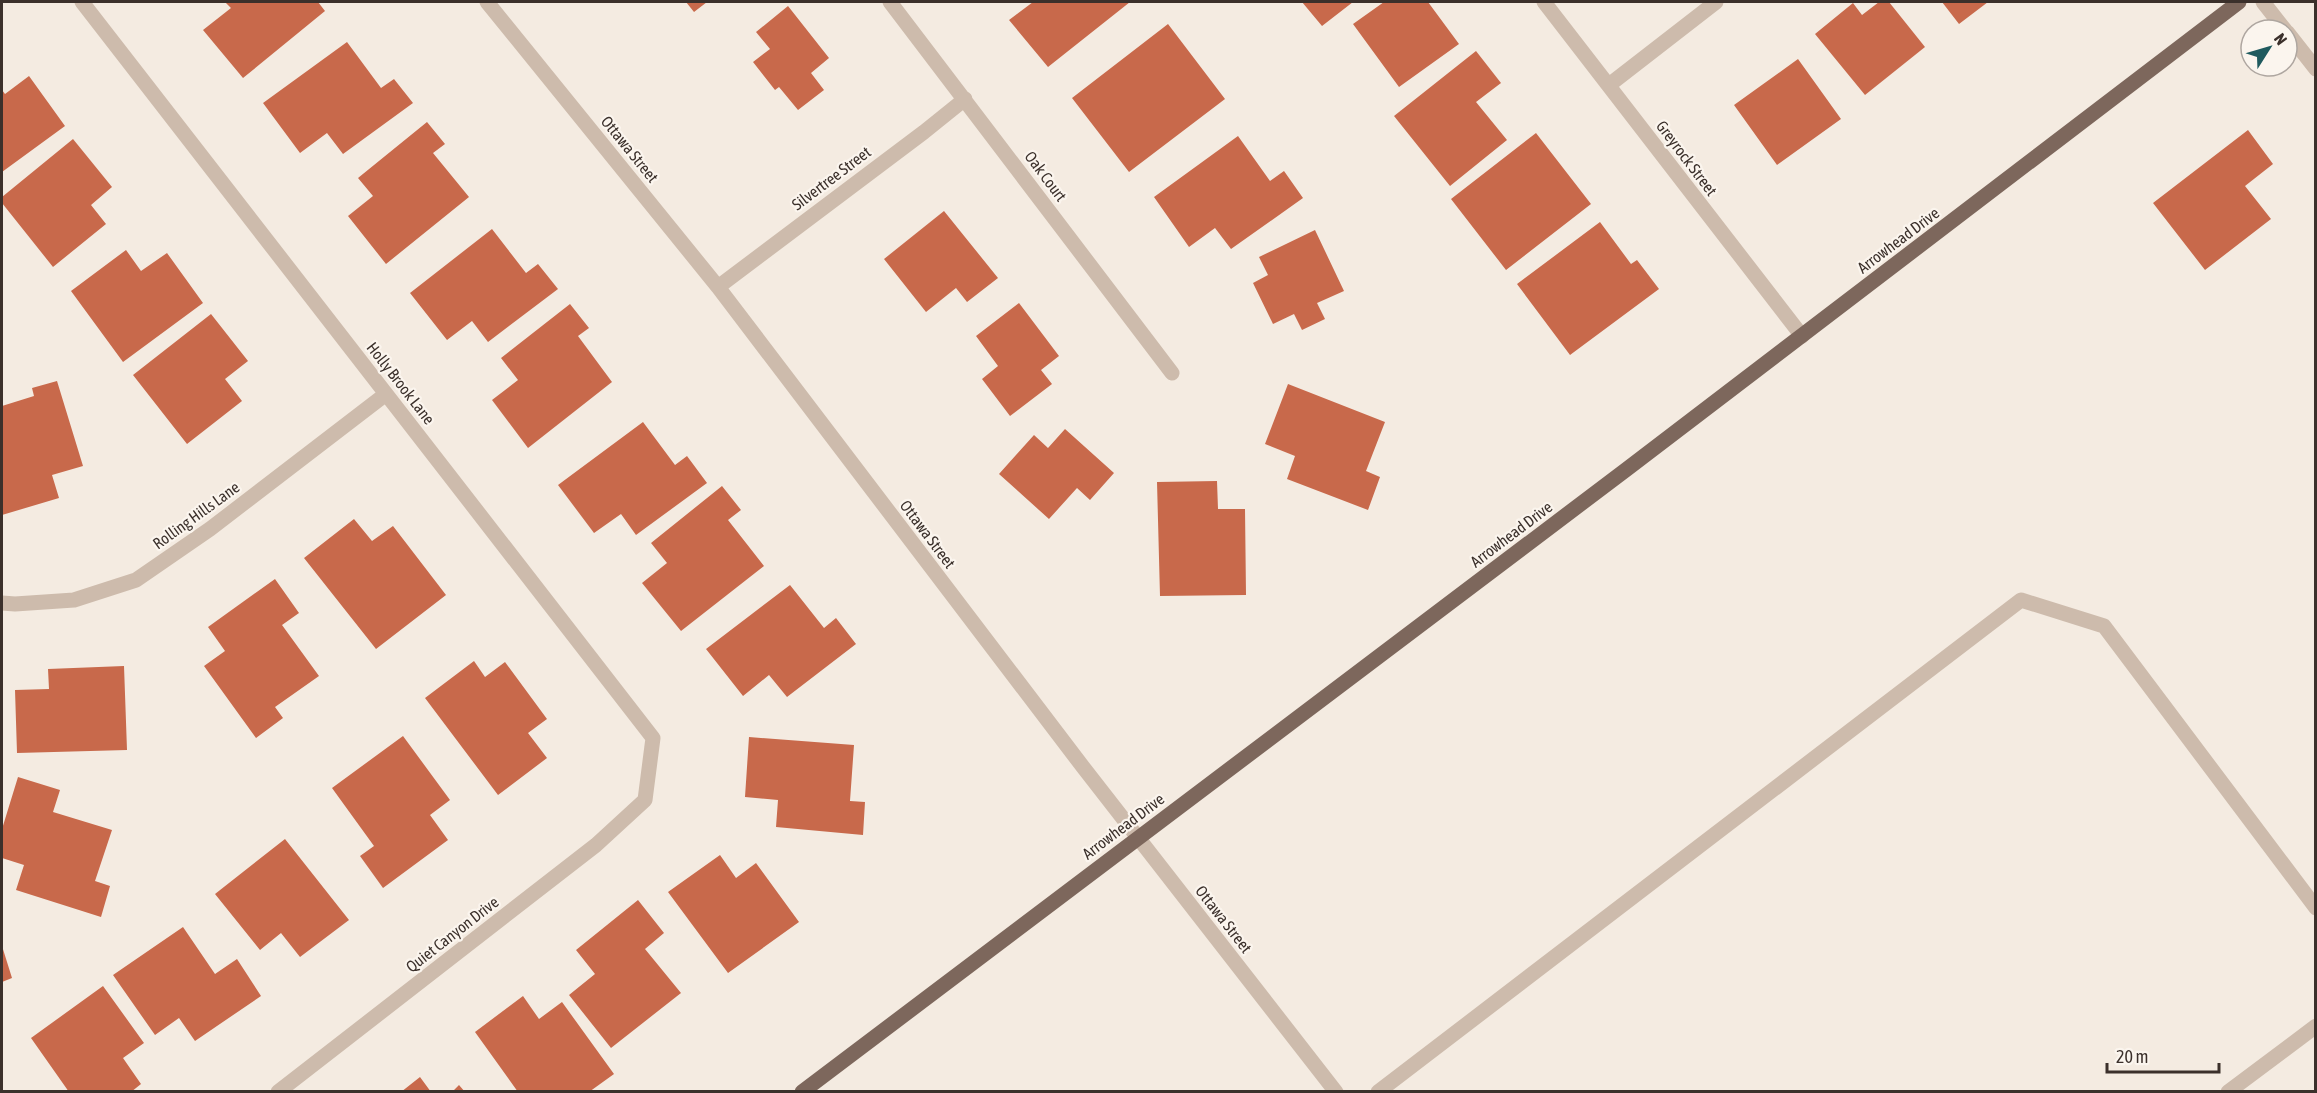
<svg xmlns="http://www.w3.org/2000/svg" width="2317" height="1093" viewBox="0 0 2317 1093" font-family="'Asap Condensed',sans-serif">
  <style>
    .building { fill: #c8694b }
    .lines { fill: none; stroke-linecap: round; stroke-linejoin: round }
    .minor { stroke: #cdbbac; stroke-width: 15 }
    .major { stroke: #7d675c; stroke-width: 15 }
    .labels { text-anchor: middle; stroke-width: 4.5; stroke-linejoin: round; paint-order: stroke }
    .street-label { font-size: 16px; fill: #3b302b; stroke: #fbf5ee }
  </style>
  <rect width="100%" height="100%" fill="#f4ebe1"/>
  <!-- building -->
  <path class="building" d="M 225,2 L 318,2 L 325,11 L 243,78 L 203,30 L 231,8 Z
    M 686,2 L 707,2 L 694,12 Z
    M 1033,2 L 1130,2 L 1048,67 L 1009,20 Z
    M 1302,2 L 1353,2 L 1322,26 Z
    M 1384,2 L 1428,2 L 1459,44 L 1399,87 L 1353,24 Z
    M 1879,2 L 1889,2 L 1925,47 L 1865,95 L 1815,34 L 1853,3 L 1862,15 Z
    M 1942,2 L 1988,2 L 1959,24 Z
    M 788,6 L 829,58 L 811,73 L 824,90 L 798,110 L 779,87 L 775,90 L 753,62 L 770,49 L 756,32 Z
    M 1168,24 L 1225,99 L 1129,172 L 1072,98 Z
    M 347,42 L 381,88 L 394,79 L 413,103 L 343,154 L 327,133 L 300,153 L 263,103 Z
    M 1476,51 L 1501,83 L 1476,102 L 1507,140 L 1450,186 L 1394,116 Z
    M 1798,59 L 1841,119 L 1777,165 L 1734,105 Z
    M 29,76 L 65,126 L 2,172 L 2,90 L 5,94 Z
    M 427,122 L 445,144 L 433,153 L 469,197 L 386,264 L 348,216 L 373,196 L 358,178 Z
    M 2248,130 L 2273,164 L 2245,186 L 2271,219 L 2205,270 L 2153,203 Z
    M 1536,133 L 1591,204 L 1506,270 L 1451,199 Z
    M 1238,136 L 1270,181 L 1284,171 L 1303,198 L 1231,249 L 1215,228 L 1189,247 L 1154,197 Z
    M 73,139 L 112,187 L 91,205 L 106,224 L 53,267 L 2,203 L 2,197 Z
    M 944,211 L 998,278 L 967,302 L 956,288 L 926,312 L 884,259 Z
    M 1600,222 L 1631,264 L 1637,260 L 1659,289 L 1570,355 L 1517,284 Z
    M 492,229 L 526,273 L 538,264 L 558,289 L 488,342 L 472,321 L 447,340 L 410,293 Z
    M 1315,230 L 1344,291 L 1317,303 L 1325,319 L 1302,330 L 1294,314 L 1273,324 L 1253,283 L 1268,275 L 1259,257 Z
    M 126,250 L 141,271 L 167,253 L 203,303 L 123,362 L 71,291 Z
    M 1019,303 L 1059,356 L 1041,370 L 1052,384 L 1010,416 L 982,379 L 998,366 L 976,336 Z
    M 570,304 L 589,328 L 578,336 L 612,382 L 528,448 L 492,400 L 518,380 L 501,358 Z
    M 211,314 L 248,361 L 225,379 L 242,401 L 187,444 L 133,375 Z
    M 57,381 L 83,466 L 52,475 L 59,498 L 2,515 L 2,406 L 34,396 L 32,388 Z
    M 1288,384 L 1385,422 L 1366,471 L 1380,477 L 1368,510 L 1287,479 L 1295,456 L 1265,444 Z
    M 643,422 L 675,465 L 687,456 L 707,483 L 636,535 L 621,514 L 594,533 L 558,485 Z
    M 1065,429 L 1114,473 L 1090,500 L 1077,488 L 1049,519 L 999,474 L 1034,435 L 1048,448 Z
    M 1217,481 L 1218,509 L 1245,509 L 1246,595 L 1160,596 L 1157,482 Z
    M 722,486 L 741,510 L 728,520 L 764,566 L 681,631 L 642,583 L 667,563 L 651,543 Z
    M 354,519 L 372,541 L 393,526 L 446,595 L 376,649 L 304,558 Z
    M 275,579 L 299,613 L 282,625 L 319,676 L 275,707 L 283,718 L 256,738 L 204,666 L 225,651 L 208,627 Z
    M 790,585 L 824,628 L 836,618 L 856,644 L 787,697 L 769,675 L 743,696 L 706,649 Z
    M 474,661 L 485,677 L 505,662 L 547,719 L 528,733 L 547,758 L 498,795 L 425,698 Z
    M 124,666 L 127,750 L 17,753 L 15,690 L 49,689 L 48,669 Z
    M 403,736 L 450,800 L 430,815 L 448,840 L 383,888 L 360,856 L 374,846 L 332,788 Z
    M 749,737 L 854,745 L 850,801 L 865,802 L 863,835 L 776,827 L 778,800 L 745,797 Z
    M 18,777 L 60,790 L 53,812 L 112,830 L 95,881 L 110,886 L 101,917 L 16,890 L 24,865 L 2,858 L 2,829 Z
    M 285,839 L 349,920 L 300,957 L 281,933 L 260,950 L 215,894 Z
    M 720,855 L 736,878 L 756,863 L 799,922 L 728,973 L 668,892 Z
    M 638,900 L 664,933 L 645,949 L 681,993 L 611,1048 L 569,995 L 595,974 L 576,950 Z
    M 183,927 L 215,974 L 237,959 L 261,996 L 195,1041 L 179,1018 L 155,1035 L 113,975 Z
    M 2,946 L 12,978 L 2,982 Z
    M 103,986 L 144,1043 L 123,1058 L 141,1084 L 131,1092 L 69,1092 L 31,1038 Z
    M 523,996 L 539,1019 L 562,1002 L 614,1074 L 589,1092 L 518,1092 L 475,1032 Z
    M 420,1077 L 431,1092 L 401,1092 Z
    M 459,1085 L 465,1092 L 452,1092 Z"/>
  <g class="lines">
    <!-- minor -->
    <path class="minor" d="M 82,2 L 653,738 L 645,800 L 596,845 L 278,1092
      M 487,2 L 718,287 L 1083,767 L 1336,1092
      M 890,2 L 1172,373
      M 1544,2 L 1802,336
      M 2263,2 L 2285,30
      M 2287,32 L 2316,69
      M 1609,85 L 1716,2
      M 718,287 L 924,132 L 965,99
      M 2,603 L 15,604 L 74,600 L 136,580 L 210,529 L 386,394
      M 1378,1092 L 2021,600 L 2104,626 L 2316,908
      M 2228,1092 L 2316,1026"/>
    <!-- major -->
    <path class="major" d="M 802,1092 L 1627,469 L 2239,2"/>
  </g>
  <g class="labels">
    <!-- street labels -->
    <g class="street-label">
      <text transform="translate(630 149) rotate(51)" y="6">Ottawa Street</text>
      <text transform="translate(1687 158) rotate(53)" y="6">Greyrock Street</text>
      <text transform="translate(1046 176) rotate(53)" y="6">Oak Court</text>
      <text transform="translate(831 178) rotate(-37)" y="6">Silvertree Street</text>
      <text transform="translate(1898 240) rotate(-37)" y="6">Arrowhead Drive</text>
      <text transform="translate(401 383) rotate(52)" y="6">Holly Brook Lane</text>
      <text transform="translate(196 515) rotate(-36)" y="6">Rolling Hills Lane</text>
      <text transform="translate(928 534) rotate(53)" y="6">Ottawa Street</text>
      <text transform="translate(1511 534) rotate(-37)" y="6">Arrowhead Drive</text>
      <text transform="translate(1123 826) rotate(-37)" y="6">Arrowhead Drive</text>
      <text transform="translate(1224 919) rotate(52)" y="6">Ottawa Street</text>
      <text transform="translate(452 934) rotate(-38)" y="6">Quiet Canyon Drive</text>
    </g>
  </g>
  <!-- border -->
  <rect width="2317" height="1093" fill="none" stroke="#3b302b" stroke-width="6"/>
  <!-- north arrow -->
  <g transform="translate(2269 48) rotate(53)"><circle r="28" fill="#fbf5ee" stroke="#aea6a0" stroke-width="1.5"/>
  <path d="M0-4.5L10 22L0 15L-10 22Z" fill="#1f5a5e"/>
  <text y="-9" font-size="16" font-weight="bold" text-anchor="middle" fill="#3b302b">N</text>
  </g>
  <!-- scale -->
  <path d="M2107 1063v9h112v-9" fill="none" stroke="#3b302b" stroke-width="3"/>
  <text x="2116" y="1063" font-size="18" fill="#3b302b" stroke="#fbf5ee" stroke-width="4.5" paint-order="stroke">20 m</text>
</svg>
